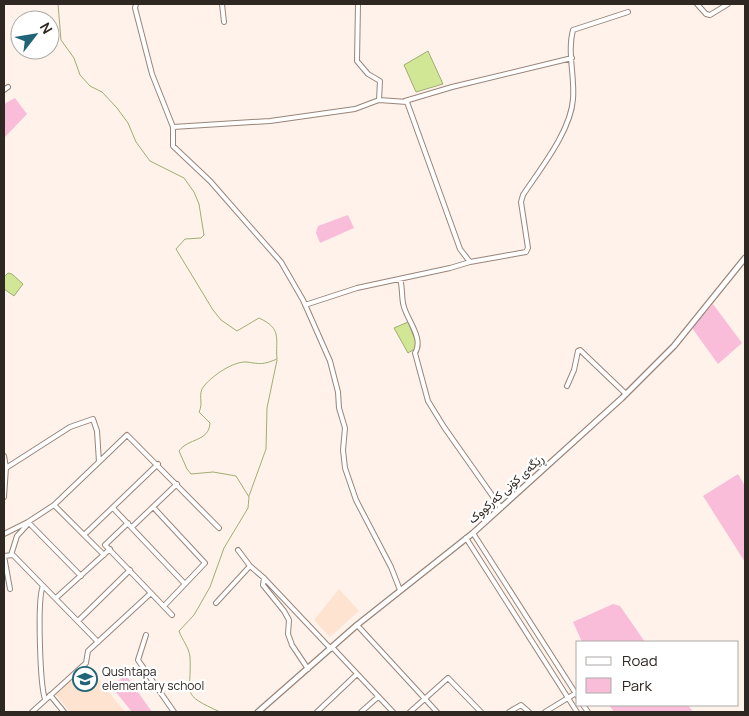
<svg xmlns="http://www.w3.org/2000/svg" width="749" height="716" viewBox="0 0 749 716" font-family="Manrope,Vazirmatn,sans-serif">
  <style>
    .built { fill: #ffe3d1 }
    .green { fill: #f9bdd9 }
    .water { fill: #d1e796; stroke: #a0ad73 }
    .lines { fill: none; stroke-linecap: round; stroke-linejoin: round }
    .stream { stroke: #a0ad73; stroke-width: 1 }
    .minor-casing { stroke: #98857a; stroke-width: 6 }
    .tertiary-casing { stroke: #98857a; stroke-width: 7 }
    .minor { stroke: #fff; stroke-width: 4 }
    .tertiary { stroke: #fff; stroke-width: 4.5 }
    .labels { text-anchor: middle; stroke-width: 4.5; stroke-linejoin: round; paint-order: stroke }
    .street-label { font-size: 12px; fill: #2f2722; stroke: #fff }
    .poi-label { font-size: 12px; fill: #2f2722; stroke: #fff; text-anchor: start }
  </style>
  <rect width="100%" height="100%" fill="#fef2ea"/>
  <!-- built -->
  <path class="built" d="M 339,589 L 359,611 L 330,637 L 314,620 Z
    M 87,665 L 125,712 L 70,712 L 55,694 Z"/>
  <!-- green -->
  <path class="green" d="M 15,98 L 27,114 L 4,138 L 4,104 Z
    M 348,215 L 354,228 L 320,243 L 316,233 L 318,226 Z
    M 713,304 L 742,343 L 718,364 L 692,328 Z
    M 738,474 L 745,486 L 745,562 L 703,496 Z
    M 613,604 L 620,606 L 645,642 L 582,642 L 573,622 Z
    M 126,675 L 152,712 L 132,712 L 111,686 Z
    M 609,705 L 688,705 L 693,712 L 614,712 Z"/>
  <!-- water -->
  <path class="water" d="M 428,51 L 443,84 L 416,92 L 404,65 Z
    M 8,273 L 12,274 L 23,284 L 14,296 L 4,289 L 4,277 Z
    M 408,322 L 418,347 L 408,353 L 394,328 Z"/>
  <g class="lines">
    <!-- stream -->
    <path class="stream" d="M 58,4 L 61,40 L 74,58 L 80,75 L 90,86 L 102,92 L 117,108 L 128,123 L 136,142 L 150,161 L 184,178 L 194,192 L 199,204 L 204,235 L 201,238 L 185,239 L 176,249 L 213,310 L 221,320 L 237,331 L 259,318 C 283,329 275,339 277,359 C 263,365 260,364 247,362 C 233,361 212,376 204,386 C 197,394 204,403 199,412 L 210,423 C 209,442 188,438 179,451 L 187,469 L 191,474 L 213,472 L 236,476 L 249,497 L 248,508 L 224,548 L 210,587 L 194,615 L 179,631 C 182,640 189,647 190,657 C 192,696 179,693 220,712
      M 249,496 L 266,449 L 267,408 L 277,360"/>
    <defs>
      <path id="minor" d="M 136,4 L 135,8 L 152,74 L 173,127 L 173,146 L 210,181 L 281,262 L 303,300 L 330,361 L 338,392 L 339,408 L 345,428 L 343,450 L 345,468 L 356,500 L 391,567 L 400,590
        M 222,4 L 224,22
        M 697,4 L 706,14 L 710,15 L 728,4
        M 4,90 L 8,87
        M 379,100 L 407,102 L 460,249 L 470,262 L 526,252 L 528,248 L 521,202 L 523,195 C 540,169 571,131 573,99 C 575,77 567,52 573,30 L 628,12
        M 405,101 L 452,87 L 572,58
        M 173,127 L 270,121 L 355,109 L 379,100 L 380,81 L 368,74 L 357,61 L 358,4
        M 400,279 C 403,288 401,298 404,307 C 408,321 424,339 415,353 L 428,401 L 444,427 L 501,508
        M 305,305 L 357,288 L 450,268 L 470,262
        M 567,386 L 574,370 L 578,351 L 580,350 L 626,394
        M 4,456 L 6,467 L 4,497
        M 99,462 L 127,435 L 219,528
        M 6,468 L 70,427 L 93,419 L 97,431 L 99,462 L 54,505
        M 153,507 L 205,563 L 164,606
        M 113,508 L 185,584
        M 128,523 L 105,545 L 172,615
        M 132,527 L 177,484
        M 473,533 L 578,697
        M 4,534 L 28,522
        M 84,535 L 158,464
        M 466,538 L 577,712
        M 238,550 L 250,566
        M 11,555 L 17,536 L 29,523
        M 4,556 L 13,555 L 98,642
        M 4,556 L 10,589
        M 81,576 L 28,522 L 54,505 L 104,555
        M 264,578 L 263,585 L 284,611 L 289,620 L 288,634 L 292,645 L 308,669
        M 43,586 C 37,598 40,685 45,699
        M 56,598 L 110,549
        M 216,603 L 250,566 L 264,578 L 331,649
        M 78,621 L 130,570
        M 357,625 L 437,712
        M 146,635 L 138,660 L 174,712
        M 332,647 L 393,712
        M 50,695 L 64,712
        M 583,705 L 588,712
        M 32,712 L 86,663 L 88,651 L 151,593
        M 317,712 L 357,674
        M 361,712 L 378,697
        M 410,712 L 448,678 L 481,712
        M 509,712 L 521,705 L 529,712
        M 545,712 L 576,693"/>
      <path id="tertiary" d="M 258,712 L 357,625 L 473,533 L 622,398 L 674,346 L 745,258"/>
    </defs>
    <!-- minor casing -->
    <use href="#minor" class="minor-casing"/>
    <!-- tertiary casing -->
    <use href="#tertiary" class="tertiary-casing"/>
    <!-- minor -->
    <use href="#minor" class="minor"/>
    <!-- tertiary -->
    <use href="#tertiary" class="tertiary"/>
  </g>
  <!-- icons -->
  <defs>
    <symbol id="school-ring" viewBox="-11 -11 22 22"><circle r="9.5" fill="#fff" stroke="#216477" stroke-width="1.5"/><path d="M0-5L7-2L0 1L-7-2ZM-4 1L0 2.5L4 1V4Q0 6-4 4Z" fill="#216477"/></symbol>
  </defs>
  <g fill-rule="evenodd">
    <use href="#school-ring" x="71" y="665" width="28" height="28"/>
  </g>
  <g class="labels">
    <!-- street labels -->
    <g class="street-label">
      <text transform="translate(506 489) rotate(-42)" y="4">ڕێگەی کۆنی کەرکووک</text>
    </g>
    <!-- poi labels -->
    <g class="poi-label">
      <text x="102" y="676">Qushtapa<tspan x="102" dy="14">elementary school</tspan></text>
    </g>
  </g>
  <!-- border -->
  <rect width="749" height="716" fill="none" stroke="#2f2722" stroke-width="10"/>
  <!-- legend -->
  <rect x="576" y="641" width="162" height="65" fill="#ffffff" stroke="#aca9a7"/>
  <rect x="586" y="657" width="25" height="8" fill="#ffffff" stroke="#aca9a7"/>
  <text x="622" y="666" font-size="15" fill="#2f2722">Road</text>
  <rect x="586" y="678" width="25" height="15" fill="#f9bdd9" stroke="#aca9a7"/>
  <text x="622" y="691" font-size="15" fill="#2f2722">Park</text>
  <!-- north arrow -->
  <g transform="translate(35 35) rotate(59)"><circle r="24" fill="#ffffff" stroke="#aca9a7"/>
  <path d="M0-4L9 19L0 12L-9 19Z" fill="#216477"/>
  <text y="-8" font-size="14" font-weight="bold" text-anchor="middle" fill="#2f2722">N</text>
  </g>
</svg>
